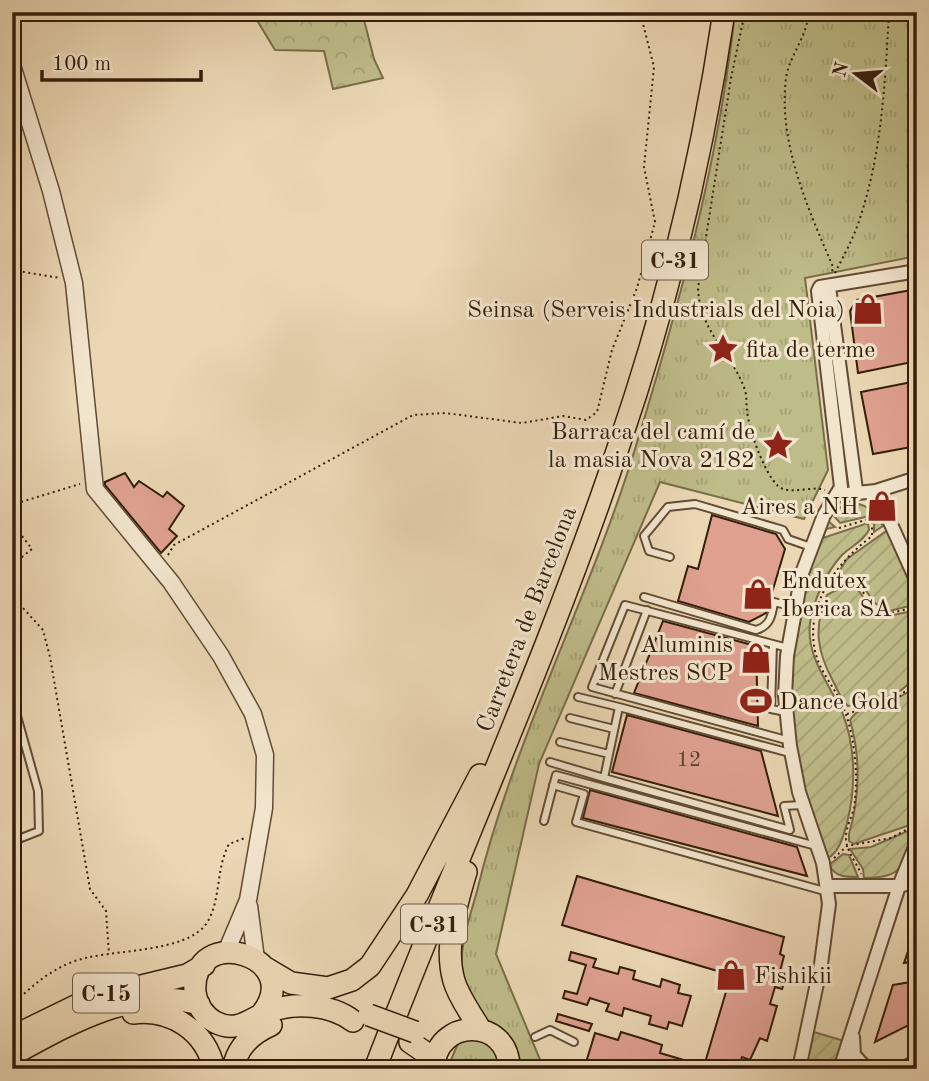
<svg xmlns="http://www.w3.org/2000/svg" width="929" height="1081" viewBox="0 0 929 1081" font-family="'Old Standard TT',serif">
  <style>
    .grass { fill: url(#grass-tufts); stroke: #796d4a; stroke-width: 2 }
    .forest { fill: url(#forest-crowns); stroke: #796d4a; stroke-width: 2 }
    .garden { fill: url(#garden-furrows); stroke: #796d4a; stroke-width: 2 }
    .building { fill: #dfa090; stroke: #341e0a; stroke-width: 2 }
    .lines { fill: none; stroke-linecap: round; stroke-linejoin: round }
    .service-casing { stroke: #624c34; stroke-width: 10 }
    .minor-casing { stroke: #624c34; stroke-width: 16 }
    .tertiary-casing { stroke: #624c34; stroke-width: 19 }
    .trunk-casing { stroke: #341e0a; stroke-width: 24 }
    .path { stroke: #341e0a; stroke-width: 2; stroke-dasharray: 2 3.5; stroke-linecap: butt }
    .service { stroke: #f2e5ce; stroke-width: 6 }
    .minor { stroke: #f2e5ce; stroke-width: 12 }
    .tertiary { stroke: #f2e5ce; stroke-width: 16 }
    .trunk { stroke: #ebd7b4; stroke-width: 21 }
    .trunk-bridge-casing { stroke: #341e0a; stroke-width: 24; stroke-linecap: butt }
    .trunk-bridge { stroke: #ebd7b4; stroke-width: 21 }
    .labels { text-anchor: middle; stroke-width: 6; stroke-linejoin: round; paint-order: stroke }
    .number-label { font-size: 21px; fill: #5f3e2c }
    .shield { fill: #f2e5ce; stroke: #6d5a45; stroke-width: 2 }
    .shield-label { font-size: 23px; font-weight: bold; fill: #341e0a }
    .poi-label { font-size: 24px; fill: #341e0a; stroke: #f2e5ce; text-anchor: end }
    .street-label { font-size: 24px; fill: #341e0a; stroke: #f2e5ce }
  </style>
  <defs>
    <pattern id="grass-tufts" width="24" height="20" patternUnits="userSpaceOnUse" patternTransform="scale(1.75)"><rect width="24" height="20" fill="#bebc89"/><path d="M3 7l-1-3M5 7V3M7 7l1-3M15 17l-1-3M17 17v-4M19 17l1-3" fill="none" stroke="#a4a175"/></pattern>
    <pattern id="forest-crowns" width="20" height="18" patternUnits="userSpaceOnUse" patternTransform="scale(1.75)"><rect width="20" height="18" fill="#bebc89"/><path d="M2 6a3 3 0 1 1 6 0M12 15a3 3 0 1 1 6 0" fill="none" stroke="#a4a175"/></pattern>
    <pattern id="garden-furrows" width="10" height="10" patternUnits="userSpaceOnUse" patternTransform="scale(1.75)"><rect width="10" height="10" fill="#bebc89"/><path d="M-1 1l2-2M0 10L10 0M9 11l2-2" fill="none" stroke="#a4a175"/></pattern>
  </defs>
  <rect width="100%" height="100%" fill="#ebd7b4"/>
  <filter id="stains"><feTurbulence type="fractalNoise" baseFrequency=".00286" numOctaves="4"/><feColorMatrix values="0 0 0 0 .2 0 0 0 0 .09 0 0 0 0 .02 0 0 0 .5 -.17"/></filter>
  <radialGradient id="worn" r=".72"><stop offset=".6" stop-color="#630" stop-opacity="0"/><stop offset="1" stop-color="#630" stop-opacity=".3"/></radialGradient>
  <!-- grass -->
  <path class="grass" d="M 735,12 L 917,12 L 917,256 L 805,278 L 828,470 L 804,519 L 660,482 L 539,764 L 496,954 L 541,1062 L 537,1069 L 447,1069 L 476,1002 C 472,995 465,987 463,979 C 457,951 470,917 477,891 C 514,738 589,599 635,449 C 679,305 719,162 735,12 Z"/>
  <!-- forest -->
  <path class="forest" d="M 252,12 L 362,12 L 374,59 L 383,78 L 333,89 L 324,51 L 275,50 Z"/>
  <!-- garden -->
  <path class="garden" d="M 849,503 C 867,503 874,511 883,526 L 874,532 L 874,515 L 840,523 L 834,516 L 839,508 Z
    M 827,520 L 835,527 L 826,529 L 823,538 L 868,523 L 869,530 C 863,542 851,546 842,555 C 827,571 813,601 810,623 C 806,657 829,683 842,712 C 856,746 856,788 847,823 C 843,837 840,851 827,859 C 819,836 808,812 803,788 C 781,689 792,613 827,520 Z
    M 889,529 L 908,570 L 917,604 L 886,612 L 874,602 L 862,585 L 846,581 L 832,583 L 847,559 Z
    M 840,588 L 858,590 L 872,609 L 884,617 L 917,610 C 917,677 926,694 848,706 C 841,700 838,691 834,683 C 817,652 813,628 827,595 Z
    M 917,683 L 917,826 L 907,826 L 854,844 L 849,841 L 849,834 C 860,796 861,759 850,720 C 863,699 900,707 917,683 Z
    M 908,831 L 915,832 C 903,866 904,878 864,878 L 863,869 L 850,849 L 871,847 Z
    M 843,854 L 849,855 L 858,877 C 846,877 835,877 829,865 Z
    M 814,1032 L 844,1041 L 834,1069 L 804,1069 Z"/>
  <!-- building -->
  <path class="building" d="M 917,289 L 917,361 L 858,373 L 850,311 L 857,300 Z
    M 917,381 L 917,446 L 873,454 L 861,392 Z
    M 125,473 L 134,487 L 139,481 L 163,497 L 167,492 L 184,506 L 169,529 L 177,536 L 161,553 L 105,485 L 105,482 Z
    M 712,515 L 776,534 L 785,549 L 766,613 L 749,622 L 678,601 L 688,566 L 698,569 Z
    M 663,621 L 756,646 L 758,726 L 634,693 Z
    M 627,715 L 761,751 L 778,816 L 612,772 Z
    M 590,790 L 797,847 L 807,876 L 583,818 Z
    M 577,876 L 784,937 L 780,954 L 784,956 L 779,975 L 786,977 L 782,989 L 775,987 L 770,1004 L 777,1006 L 767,1041 L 760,1038 L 750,1060 L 742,1057 L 738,1069 L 584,1069 L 595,1033 L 618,1040 L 621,1032 L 644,1039 L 662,1045 L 660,1053 L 704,1066 L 731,975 L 562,925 Z
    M 915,931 L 917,961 L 904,963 Z
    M 571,952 L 596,959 L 593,967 L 618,974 L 620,967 L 635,971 L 633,979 L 660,987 L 662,979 L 680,985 L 678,993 L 691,996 L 682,1026 L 669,1022 L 667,1029 L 649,1024 L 651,1016 L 624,1008 L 622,1016 L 606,1011 L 609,1004 L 590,998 L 587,1005 L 563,998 L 565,991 L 577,994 L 586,965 L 569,960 Z
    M 917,981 L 917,1021 L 875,1042 L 893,985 Z
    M 558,1014 L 592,1024 L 589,1031 L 556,1021 Z"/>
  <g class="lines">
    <defs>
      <path id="service" d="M 670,557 L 649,551 L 644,536 L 668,507 L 695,504 L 783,530 L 788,539 L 811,547
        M 644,597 L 756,630 C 770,626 772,616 774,602 L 794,607
        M 773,644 L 771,709 L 786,712
        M 788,648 L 625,605 L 592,687 L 790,741
        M 615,694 L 647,610
        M 578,697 L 619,707
        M 12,698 L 38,791 L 39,831 L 16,840 L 12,824
        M 570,718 L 614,729
        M 560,742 L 609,754
        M 790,753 L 619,707 L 604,778 L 790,830 L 784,806 L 802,805
        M 550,762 L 604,778
        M 553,785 L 584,794 L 576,822 L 828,892
        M 544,821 L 556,775 L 816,846
        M 915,902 L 917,902
        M 535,1037 L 550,1030 L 574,1042"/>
      <path id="minor" d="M 829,287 L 856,490
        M 876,491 L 917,582
        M 838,495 L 876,491 L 917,478
        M 828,886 L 899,886 L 917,881
        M 853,1037 L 854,1055 L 867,1069
        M 799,1069 L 821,964 L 829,904 L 823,863 L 799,792 L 790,746 L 785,696 L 787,656 L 802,573 L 824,515 L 841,487 L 818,291 L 820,287 L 917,271
        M 840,1069 L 899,886 L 917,842"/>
      <path id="tertiary" d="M 12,65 L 51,191 L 74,283 L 95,489 L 171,582 L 221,656 L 253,714 L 265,755 L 264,808 L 248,900 L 226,952
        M 249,906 L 256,959
        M 905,1069 L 917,1063"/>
      <path id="trunk" d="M 466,872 C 456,905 444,946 454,981 C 459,998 471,1013 480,1029
        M 264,967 L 291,983 L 328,988 L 352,980 L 370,966 L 417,895 L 480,775
        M 133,1013 C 171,1008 206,1031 214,1069
        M 260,1016 C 310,956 190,921 195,992 C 196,1004 204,1016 215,1022 C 238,1034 250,1018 270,1011 C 295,1002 331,1004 353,1021
        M 12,1037 L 92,998 L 187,975 L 204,965
        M 410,1042 L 423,1051 L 433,1069
        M 12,1055 C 67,1025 134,985 199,1004
        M 233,1069 C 237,1047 251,1034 271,1025
        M 375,1069 C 455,859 549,655 620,442 C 668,302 702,159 724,12
        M 434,1069 C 434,1017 510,1016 509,1069"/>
    </defs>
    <!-- service casing -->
    <use href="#service" class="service-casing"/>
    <!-- minor casing -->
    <use href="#minor" class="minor-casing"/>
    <!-- tertiary casing -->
    <use href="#tertiary" class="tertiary-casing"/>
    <!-- trunk casing -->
    <use href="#trunk" class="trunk-casing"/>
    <!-- path -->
    <path class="path" d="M 745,12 L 731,78 L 698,288 C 700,333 731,351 745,390 C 747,397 746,404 747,411 C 749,430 764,473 778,486 C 790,496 811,485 825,490
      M 808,12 C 809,34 789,56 786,78 C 778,143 808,208 833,267 L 832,272
      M 12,270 L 60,278
      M 835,273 C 843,257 852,241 858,224 C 882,155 885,84 889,12
      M 12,508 L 21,502 L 80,484
      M 12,523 L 32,549 L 12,565
      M 839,528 L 872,518 L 872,536 C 836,563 803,607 816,655 C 820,669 829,681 836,693 C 848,713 853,737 855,760 C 857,775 856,793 854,808 C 851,820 843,832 847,845 C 849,854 857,864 861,874
      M 168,555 L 174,545 L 413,415 L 445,413 L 522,423 L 563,416 L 586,420 L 597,412 L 612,350 L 637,288 L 655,222 L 644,167 L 654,67 L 640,12
      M 827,587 L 848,585 L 860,588 L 872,605 L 886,614 L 917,607
      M 12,596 L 43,630 L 50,657 L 90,889 L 106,911 L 109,954
      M 847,714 L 900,696 L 917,680
      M 834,858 L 847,846 L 891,838 L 908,829
      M 12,1005 C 31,987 47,972 72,962 C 107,948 189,955 208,921 C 221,898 216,868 229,844 L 245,838
      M 880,1065 L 891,1065"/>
    <!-- service -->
    <use href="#service" class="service"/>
    <!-- minor -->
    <use href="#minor" class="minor"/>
    <!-- tertiary -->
    <use href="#tertiary" class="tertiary"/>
    <!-- trunk -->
    <use href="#trunk" class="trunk"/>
    <defs>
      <path id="trunk-bridge" d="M 369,1015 L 415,1032"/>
    </defs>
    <!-- trunk-bridge casing -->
    <use href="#trunk-bridge" class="trunk-bridge-casing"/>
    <!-- trunk-bridge -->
    <use href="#trunk-bridge" class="trunk-bridge"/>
  </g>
  <!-- icons -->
  <defs>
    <symbol id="shop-bare" viewBox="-9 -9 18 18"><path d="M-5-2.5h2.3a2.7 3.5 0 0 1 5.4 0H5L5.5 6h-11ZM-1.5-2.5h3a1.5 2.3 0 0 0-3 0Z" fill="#8f2418" stroke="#f2e5ce" stroke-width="2.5" paint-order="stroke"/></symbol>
    <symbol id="sight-bare" viewBox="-9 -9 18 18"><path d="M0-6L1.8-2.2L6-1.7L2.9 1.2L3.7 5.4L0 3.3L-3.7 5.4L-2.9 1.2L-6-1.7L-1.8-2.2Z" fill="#8f2418" stroke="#f2e5ce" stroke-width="2.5" paint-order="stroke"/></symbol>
    <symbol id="stadium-bare" viewBox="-9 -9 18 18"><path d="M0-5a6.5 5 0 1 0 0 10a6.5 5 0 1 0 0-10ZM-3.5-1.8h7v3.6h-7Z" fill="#8f2418" stroke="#f2e5ce" stroke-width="2.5" paint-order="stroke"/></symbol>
  </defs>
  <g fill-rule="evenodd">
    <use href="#shop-bare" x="846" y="287" width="44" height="44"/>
    <use href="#sight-bare" x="701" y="327" width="44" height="44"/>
    <use href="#sight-bare" x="756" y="423" width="44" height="44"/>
    <use href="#shop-bare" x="860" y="484" width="44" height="44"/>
    <use href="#shop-bare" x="736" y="572" width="44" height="44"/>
    <use href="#shop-bare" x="734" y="636" width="44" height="44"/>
    <use href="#stadium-bare" x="734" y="679" width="44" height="44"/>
    <use href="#shop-bare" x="709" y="953" width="44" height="44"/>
  </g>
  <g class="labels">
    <!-- number labels -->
    <g class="number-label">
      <text x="689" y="766">12</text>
    </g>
    <!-- shield labels -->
    <g class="shield">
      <rect x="642" y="240.5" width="66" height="39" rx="5"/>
      <rect x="401" y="904.5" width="66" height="39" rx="5"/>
      <rect x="73" y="973.5" width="66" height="39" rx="5"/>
    </g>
    <g class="shield-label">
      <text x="675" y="268">C-31</text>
      <text x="434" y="932">C-31</text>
      <text x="106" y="1001">C-15</text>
    </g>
    <!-- poi labels -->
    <g class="poi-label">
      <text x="845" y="317">Seinsa (Serveis Industrials del Noia)</text>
      <text x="746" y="357" text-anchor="start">fita de terme</text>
      <text x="755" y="439">Barraca del camí de<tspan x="755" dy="28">la masia Nova 2182</tspan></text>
      <text x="859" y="514">Aires a NH</text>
      <text x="781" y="588" text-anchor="start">Endutex<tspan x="781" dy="28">Iberica SA</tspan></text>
      <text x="733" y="652">Aluminis<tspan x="733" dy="28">Mestres SCP</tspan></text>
      <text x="779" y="709" text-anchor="start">Dance Gold</text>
      <text x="754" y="983" text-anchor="start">Fishikii</text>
    </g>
    <!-- street labels -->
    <g class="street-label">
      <text transform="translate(526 619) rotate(-69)" y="8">Carretera de Barcelona</text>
    </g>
  </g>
  <!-- margin -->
  <rect width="929" height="1081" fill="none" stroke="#ebd7b4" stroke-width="42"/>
  <rect x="14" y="14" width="901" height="1053" fill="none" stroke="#341e0a" stroke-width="3.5"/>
  <rect x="21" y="21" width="887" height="1039" fill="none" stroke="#341e0a" stroke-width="2"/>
  <!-- north arrow -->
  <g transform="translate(856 74) rotate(286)" stroke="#f2e5ce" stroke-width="5" paint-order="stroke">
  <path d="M0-5L12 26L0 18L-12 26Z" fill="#341e0a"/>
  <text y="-10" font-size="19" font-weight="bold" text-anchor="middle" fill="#341e0a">N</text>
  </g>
  <!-- scale -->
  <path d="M42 70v10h159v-10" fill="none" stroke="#341e0a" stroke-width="3.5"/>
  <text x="52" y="70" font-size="21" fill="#341e0a" stroke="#f2e5ce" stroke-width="5" paint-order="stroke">100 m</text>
  <rect width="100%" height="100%" filter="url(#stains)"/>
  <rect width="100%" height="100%" fill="url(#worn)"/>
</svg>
